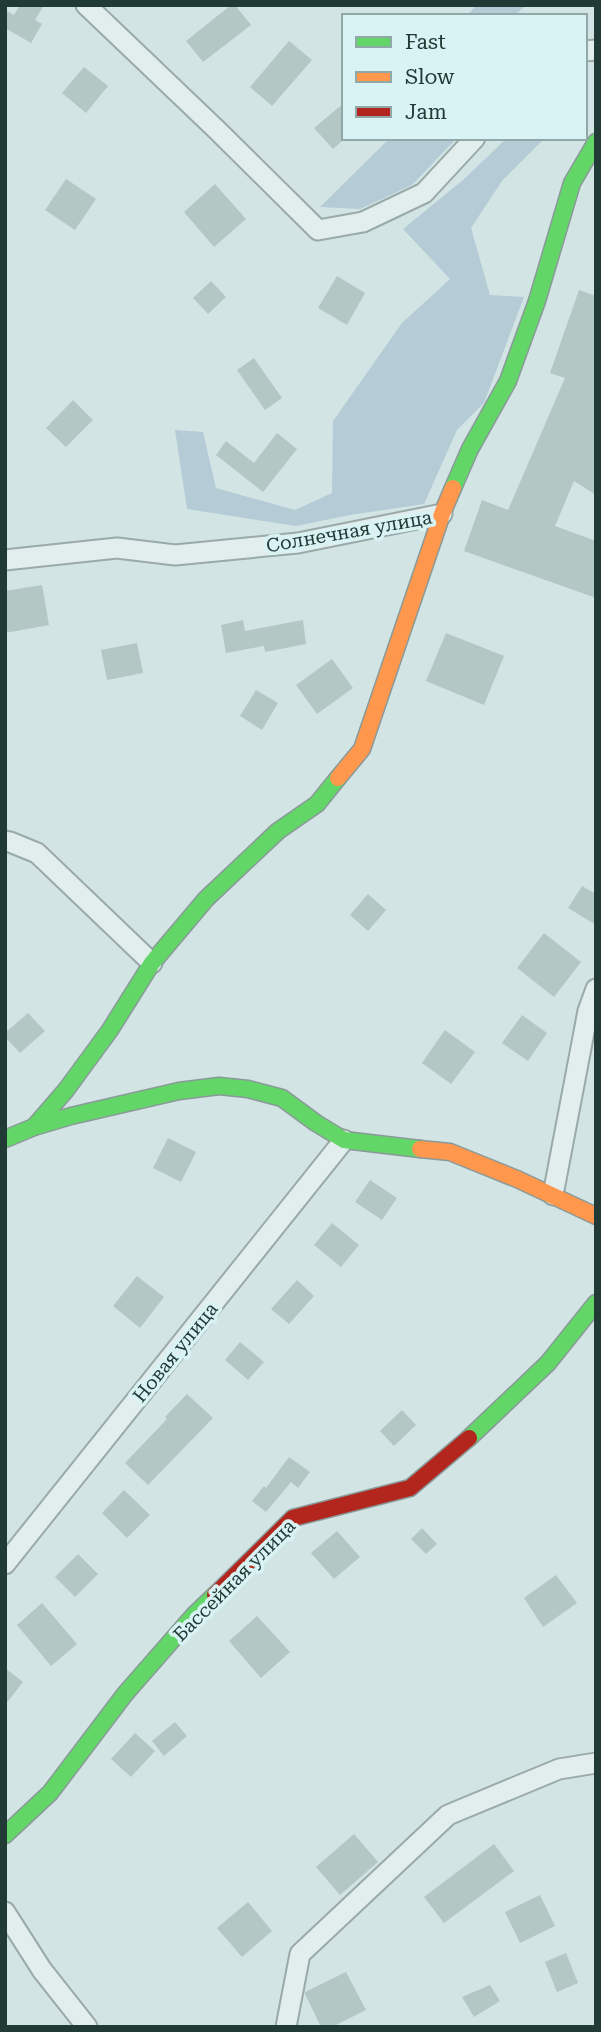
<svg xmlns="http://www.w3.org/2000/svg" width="601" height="2032" viewBox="0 0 601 2032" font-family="'Roboto Serif',serif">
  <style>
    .green { fill: #b5cbd6 }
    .building { fill: #b3c8c5 }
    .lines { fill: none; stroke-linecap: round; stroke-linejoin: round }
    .street-casing { stroke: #9aaaa9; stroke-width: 23 }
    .fast-casing { stroke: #8a9a99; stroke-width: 19 }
    .slow-casing { stroke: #8a9a99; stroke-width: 19 }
    .jam-casing { stroke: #8a9a99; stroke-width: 19 }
    .street { stroke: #e2eded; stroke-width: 19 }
    .fast { stroke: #63d668; stroke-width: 16 }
    .slow { stroke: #ff974d; stroke-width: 16 }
    .jam { stroke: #b3261e; stroke-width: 16 }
    .labels { text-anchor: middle; stroke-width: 7; stroke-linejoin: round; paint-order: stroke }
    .street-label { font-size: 19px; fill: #223a35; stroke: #d9f3f4 }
  </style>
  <rect width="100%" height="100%" fill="#d2e4e4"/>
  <!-- green -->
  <path class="green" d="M 477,5 L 526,5 L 514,16 L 466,16 Z
    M 390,138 L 457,138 L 412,185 L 360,209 L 320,207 Z
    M 507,138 L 545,138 L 502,181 L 471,228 L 490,295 L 524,297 L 484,403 L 457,430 L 424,504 L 350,515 L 296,526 L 187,509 L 175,430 L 203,432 L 216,488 L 295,510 L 332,493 L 333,421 L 402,323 L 450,279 L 403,229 L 463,180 Z"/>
  <!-- building -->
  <path class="building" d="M 20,5 L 44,5 L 35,20 L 42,24 L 31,43 L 5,28 L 5,10 L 14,15 Z
    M 231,5 L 235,5 L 251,25 L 203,62 L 186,41 Z
    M 289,41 L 312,60 L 272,106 L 250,87 Z
    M 84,67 L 108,86 L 86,113 L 62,93 Z
    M 344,103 L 344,139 L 333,149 L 314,128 Z
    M 66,179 L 96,199 L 75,230 L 45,210 Z
    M 215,184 L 246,219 L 214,247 L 184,212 Z
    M 337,276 L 365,293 L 347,325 L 318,308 Z
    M 211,281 L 226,297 L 208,314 L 193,298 Z
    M 579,290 L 596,296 L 596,495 L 574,481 L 555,526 L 596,541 L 596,598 L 464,551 L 482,500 L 508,510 L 565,378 L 550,373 Z
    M 254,358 L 282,398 L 265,410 L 237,370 Z
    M 73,400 L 93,420 L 66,447 L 46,428 Z
    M 277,433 L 297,449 L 263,492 L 216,455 L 226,441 L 254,463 Z
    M 42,585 L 49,625 L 5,633 L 5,591 Z
    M 243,620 L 245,631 L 303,620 L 306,644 L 265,652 L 264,646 L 226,653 L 221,625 Z
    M 446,633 L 504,656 L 484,705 L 426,681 Z
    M 137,643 L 143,673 L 107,680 L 101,650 Z
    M 332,659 L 353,688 L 317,714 L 296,685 Z
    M 256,690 L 278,703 L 262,730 L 240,716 Z
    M 582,886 L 596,894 L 596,925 L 568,908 Z
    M 368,894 L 386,910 L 368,931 L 350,915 Z
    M 544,933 L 581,962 L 554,997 L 517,968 Z
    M 28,1013 L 45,1031 L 20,1053 L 5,1037 L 5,1033 Z
    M 522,1015 L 547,1033 L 528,1061 L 502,1043 Z
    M 445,1030 L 475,1052 L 451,1084 L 422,1063 Z
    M 168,1138 L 196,1152 L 181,1182 L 153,1168 Z
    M 370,1180 L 397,1198 L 382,1220 L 355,1202 Z
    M 332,1223 L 359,1245 L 341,1267 L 314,1245 Z
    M 137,1276 L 164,1297 L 140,1328 L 113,1306 Z
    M 297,1280 L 314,1296 L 289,1324 L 271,1309 Z
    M 240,1342 L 264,1362 L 248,1380 L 225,1360 Z
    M 187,1394 L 213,1418 L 148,1485 L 125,1463 L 167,1419 L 165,1417 Z
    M 402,1410 L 416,1425 L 394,1446 L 380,1431 Z
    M 289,1457 L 310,1472 L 298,1488 L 291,1482 L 266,1512 L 252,1501 L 264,1486 L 266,1488 Z
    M 124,1490 L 150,1515 L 127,1538 L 102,1513 Z
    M 422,1528 L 437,1544 L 426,1554 L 411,1539 Z
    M 337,1531 L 360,1557 L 334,1579 L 311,1553 Z
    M 78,1554 L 98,1574 L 75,1597 L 55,1577 Z
    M 556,1575 L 577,1603 L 543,1627 L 524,1598 Z
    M 42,1603 L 77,1644 L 51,1666 L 17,1625 Z
    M 257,1616 L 290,1652 L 261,1678 L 229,1641 Z
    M 5,1668 L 23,1682 L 5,1705 Z
    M 175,1722 L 187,1736 L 164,1756 L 152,1741 Z
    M 135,1733 L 155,1751 L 131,1777 L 111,1759 Z
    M 354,1834 L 378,1862 L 340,1895 L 316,1867 Z
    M 494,1844 L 514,1871 L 444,1923 L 424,1897 Z
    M 540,1895 L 555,1926 L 520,1943 L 505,1912 Z
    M 248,1902 L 272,1931 L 242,1957 L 217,1928 Z
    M 566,1953 L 578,1983 L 557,1992 L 545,1962 Z
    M 346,1972 L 366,2010 L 332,2027 L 321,2027 L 305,1994 L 305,1992 Z
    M 490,1985 L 500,2001 L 474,2017 L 462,1997 Z"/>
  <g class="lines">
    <defs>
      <path id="street" d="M 86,5 L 217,130 L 318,230 L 363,222 L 424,193 L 475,138
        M 585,51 L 596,50
        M 5,560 L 117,548 L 175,555 L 298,543 L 442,514
        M 5,841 L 10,842 L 37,853 L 152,963
        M 553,1195 L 588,1011 L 596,989
        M 5,1564 L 344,1140
        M 5,1912 L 42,1970 L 87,2027
        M 286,2027 L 300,1954 L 448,1815 L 559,1769 L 596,1763"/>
      <path id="fast" d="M 453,488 L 470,449 L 508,381 L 537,301 L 572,183 L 596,142
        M 34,1127 L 66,1090 L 110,1030 L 152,963 L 206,899 L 278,831 L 317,804 L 338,778
        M 5,1139 L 34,1127 L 71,1116 L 179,1091 L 219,1086 L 248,1089 L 282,1098 L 316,1123 L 344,1140 L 420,1149
        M 469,1438 L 548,1363 L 596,1303
        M 5,1835 L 50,1793 L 125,1694 L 194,1615 L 215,1595"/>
      <path id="slow" d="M 338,778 L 362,749 L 442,514 L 453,488
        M 420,1149 L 450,1152 L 517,1179 L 596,1216"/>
      <path id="jam" d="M 215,1595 L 293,1518 L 410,1488 L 469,1438"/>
    </defs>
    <!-- street casing -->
    <use href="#street" class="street-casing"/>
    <!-- fast casing -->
    <use href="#fast" class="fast-casing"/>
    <!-- slow casing -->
    <use href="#slow" class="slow-casing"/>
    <!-- jam casing -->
    <use href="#jam" class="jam-casing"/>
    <!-- street -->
    <use href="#street" class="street"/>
    <!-- fast -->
    <use href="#fast" class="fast"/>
    <!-- slow -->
    <use href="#slow" class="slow"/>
    <!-- jam -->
    <use href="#jam" class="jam"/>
  </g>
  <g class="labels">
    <!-- street labels -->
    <g class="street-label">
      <text transform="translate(349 531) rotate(-10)" y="7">Солнечная улица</text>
      <text transform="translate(175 1352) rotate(-51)" y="7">Новая улица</text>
      <text transform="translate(234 1580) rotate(-45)" y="7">Бассейная улица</text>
    </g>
  </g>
  <!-- border -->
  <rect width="601" height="2032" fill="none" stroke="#223a35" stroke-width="14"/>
  <!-- legend -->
  <rect x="342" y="14" width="245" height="126" fill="#d9f3f4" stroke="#90a9a8" stroke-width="2"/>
  <rect x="356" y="37" width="35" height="10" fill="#63d668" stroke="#90a9a8" stroke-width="2"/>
  <text x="405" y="49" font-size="21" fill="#223a35">Fast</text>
  <rect x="356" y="72" width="35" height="10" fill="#ff974d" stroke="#90a9a8" stroke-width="2"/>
  <text x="405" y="84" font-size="21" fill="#223a35">Slow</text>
  <rect x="356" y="107" width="35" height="10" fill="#b3261e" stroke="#90a9a8" stroke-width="2"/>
  <text x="405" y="119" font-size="21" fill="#223a35">Jam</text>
</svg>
